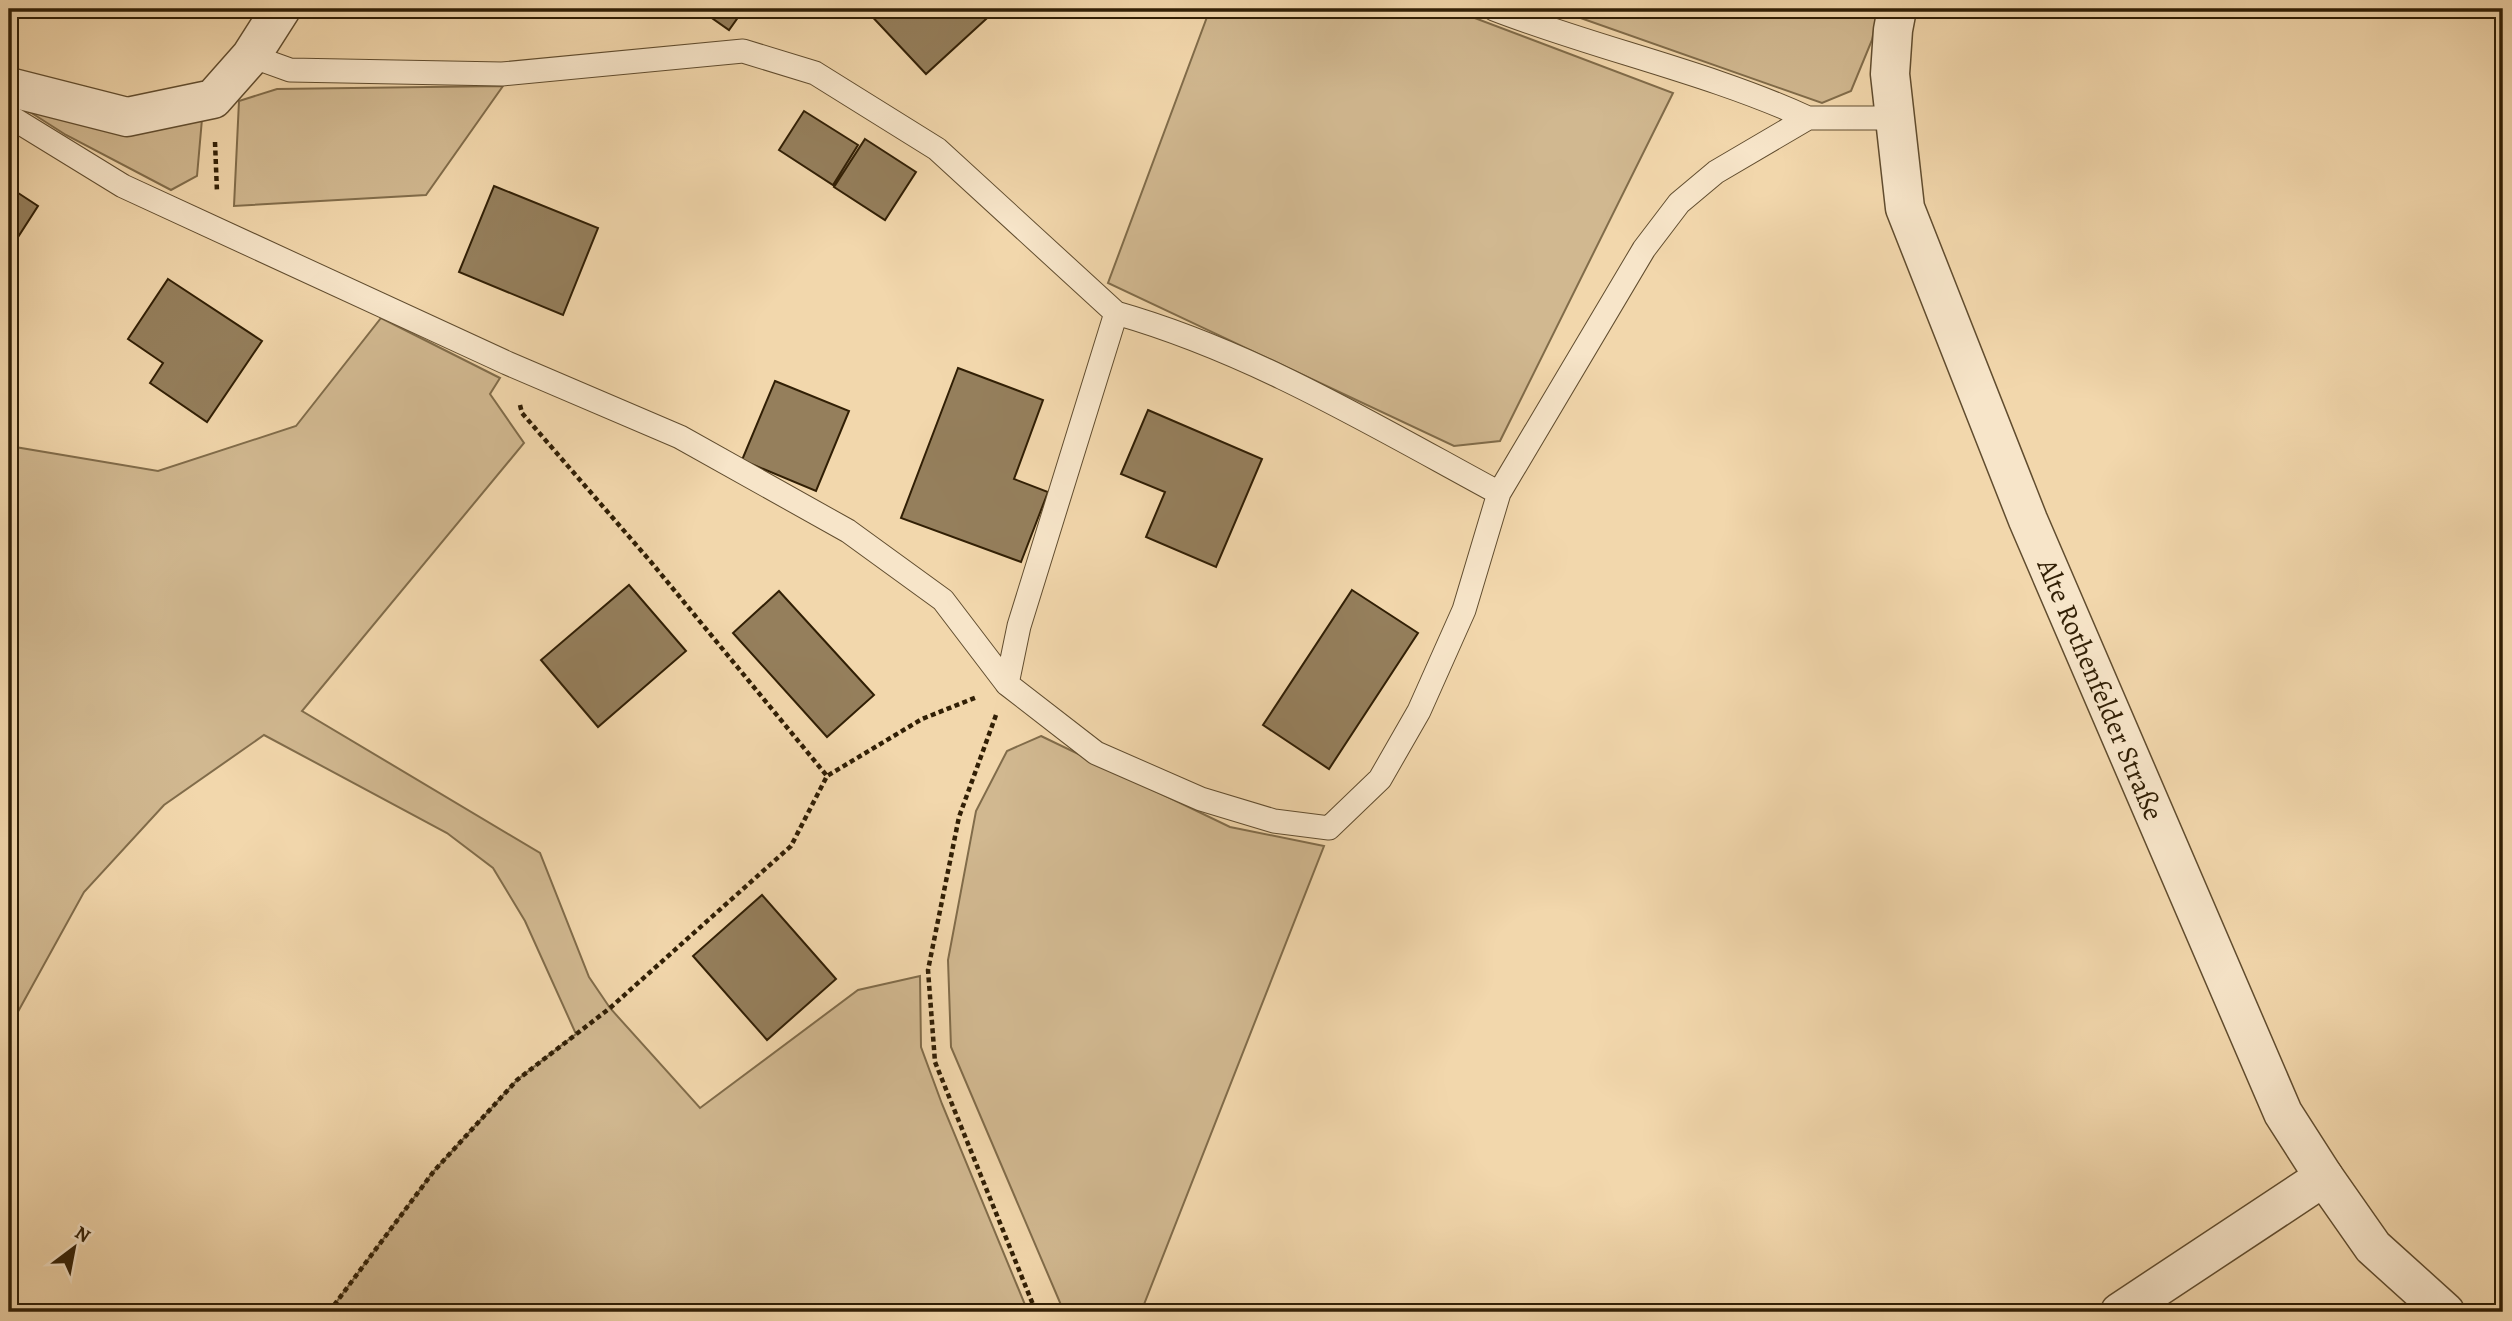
<svg xmlns="http://www.w3.org/2000/svg" width="2512" height="1321" viewBox="0 0 2512 1321" font-family="Alegreya,serif">
  <style>
    .green { fill: #d1b890; stroke: #816c4a; stroke-width: 2 }
    .building { fill: #957f5c; stroke: #311f05; stroke-width: 2 }
    .lines { fill: none; stroke-linecap: round; stroke-linejoin: round }
    .service-casing { stroke: #614d2f; stroke-width: 25 }
    .minor-casing { stroke: #614d2f; stroke-width: 41 }
    .tertiary-casing { stroke: #614d2f; stroke-width: 41 }
    .path { stroke: #311f05; stroke-width: 4.5; stroke-dasharray: 5 3.5; stroke-linecap: butt }
    .service { stroke: #f7e5c9; stroke-width: 23 }
    .minor { stroke: #f7e5c9; stroke-width: 38 }
    .tertiary { stroke: #f7e5c9; stroke-width: 38 }
    .labels { text-anchor: middle; stroke-width: 7; stroke-linejoin: round; paint-order: stroke }
    .street-label { font-size: 28px; fill: #311f05; stroke: #f7e5c9 }
  </style>
  <rect width="100%" height="100%" fill="#f2d7ac"/>
  <filter id="stains"><feTurbulence type="fractalNoise" baseFrequency=".00286" numOctaves="4"/><feColorMatrix values="0 0 0 0 .2 0 0 0 0 .09 0 0 0 0 .02 0 0 0 .5 -.17"/></filter>
  <radialGradient id="worn" r=".72"><stop offset=".6" stop-color="#630" stop-opacity="0"/><stop offset="1" stop-color="#630" stop-opacity=".3"/></radialGradient>
  <!-- green -->
  <path class="green" d="M 1210,9 L 1451,9 L 1673,93 L 1500,441 L 1454,446 L 1108,283 Z
    M 1555,9 L 1878,9 L 1872,40 L 1851,91 L 1822,103 Z
    M 503,86 L 426,195 L 234,206 L 239,101 L 277,89 Z
    M 19,105 L 202,119 L 197,176 L 171,190 L 66,135 Z
    M 381,318 L 500,378 L 490,394 L 524,443 L 302,711 L 540,853 L 589,977 L 610,1008 L 700,1108 L 858,990 L 920,976 L 921,1047 L 942,1104 L 1028,1312 L 329,1312 L 434,1171 L 517,1080 L 576,1034 L 525,921 L 493,868 L 447,833 L 264,735 L 164,805 L 84,892 L 9,1028 L 9,446 L 158,471 L 296,426 Z
    M 1041,736 L 1230,827 L 1324,846 L 1141,1312 L 1064,1312 L 951,1047 L 948,960 L 976,811 L 1007,751 Z"/>
  <!-- building -->
  <path class="building" d="M 699,9 L 744,9 L 729,30 Z
    M 865,9 L 997,9 L 926,74 Z
    M 804,111 L 858,145 L 833,185 L 779,150 Z
    M 865,139 L 916,172 L 885,220 L 834,187 Z
    M 494,186 L 598,228 L 563,315 L 459,272 Z
    M 9,187 L 38,206 L 9,251 Z
    M 168,279 L 262,341 L 207,422 L 150,383 L 163,363 L 128,339 Z
    M 958,368 L 1043,400 L 1014,479 L 1048,492 L 1021,562 L 901,518 Z
    M 775,381 L 849,411 L 816,491 L 742,460 Z
    M 1148,410 L 1262,459 L 1216,567 L 1146,537 L 1165,492 L 1121,474 Z
    M 629,585 L 686,651 L 598,727 L 541,660 Z
    M 1352,590 L 1418,633 L 1329,769 L 1263,725 Z
    M 779,591 L 874,695 L 827,737 L 733,633 Z
    M 762,895 L 836,979 L 767,1040 L 693,956 Z"/>
  <g class="lines">
    <defs>
      <path id="service" d="M 1494,9 C 1597,49 1708,72 1808,118
        M 251,56 L 290,70 L 502,74 L 743,51 L 815,73 L 937,149 L 1116,313 L 1019,626 L 1007,684 L 1096,753 L 1201,799 L 1274,821 L 1329,828 L 1380,779 L 1419,711 L 1464,610 L 1499,493 L 1644,249 L 1679,203 L 1716,172 L 1808,118 L 1894,118
        M 9,116 L 123,186 L 507,363 L 680,437 L 848,531 L 943,600 L 1007,684
        M 1116,313 C 1253,352 1375,426 1499,493"/>
      <path id="minor" d="M 9,87 L 127,117 L 213,99 L 251,56 L 281,9
        M 2120,1312 L 2324,1177"/>
      <path id="tertiary" d="M 1897,9 L 1893,30 L 1890,74 L 1905,208 L 2028,520 L 2283,1113 L 2324,1177 L 2373,1247 L 2445,1312"/>
    </defs>
    <!-- service casing -->
    <use href="#service" class="service-casing"/>
    <!-- minor casing -->
    <use href="#minor" class="minor-casing"/>
    <!-- tertiary casing -->
    <use href="#tertiary" class="tertiary-casing"/>
    <!-- path -->
    <path class="path" d="M 215,142 L 217,192
      M 520,405 L 522,413 L 651,562 L 827,776
      M 996,715 L 959,817 L 928,970 L 935,1062 L 1036,1312
      M 329,1312 L 434,1171 L 517,1080 L 610,1008 L 791,846 L 827,776 L 922,719 L 977,697"/>
    <!-- service -->
    <use href="#service" class="service"/>
    <!-- minor -->
    <use href="#minor" class="minor"/>
    <!-- tertiary -->
    <use href="#tertiary" class="tertiary"/>
  </g>
  <g class="labels">
    <!-- street labels -->
    <g class="street-label">
      <text transform="translate(2101 689) rotate(67)" y="10">Alte Rothenfelder Straße</text>
    </g>
  </g>
  <!-- margin -->
  <rect width="2512" height="1321" fill="none" stroke="#f2d7ac" stroke-width="35"/>
  <rect x="10" y="10" width="2491" height="1300" fill="none" stroke="#311f05" stroke-width="3.5"/>
  <rect x="18" y="18" width="2477" height="1286" fill="none" stroke="#311f05" stroke-width="2"/>
  <!-- north arrow -->
  <g transform="translate(74 1248) rotate(32)" stroke="#f7e5c9" stroke-width="5" paint-order="stroke">
  <path d="M0-5L12 26L0 18L-12 26Z" fill="#311f05"/>
  <text y="-10" font-size="19" font-weight="bold" text-anchor="middle" fill="#311f05">N</text>
  </g>
  <rect width="100%" height="100%" filter="url(#stains)"/>
  <rect width="100%" height="100%" fill="url(#worn)"/>
</svg>
